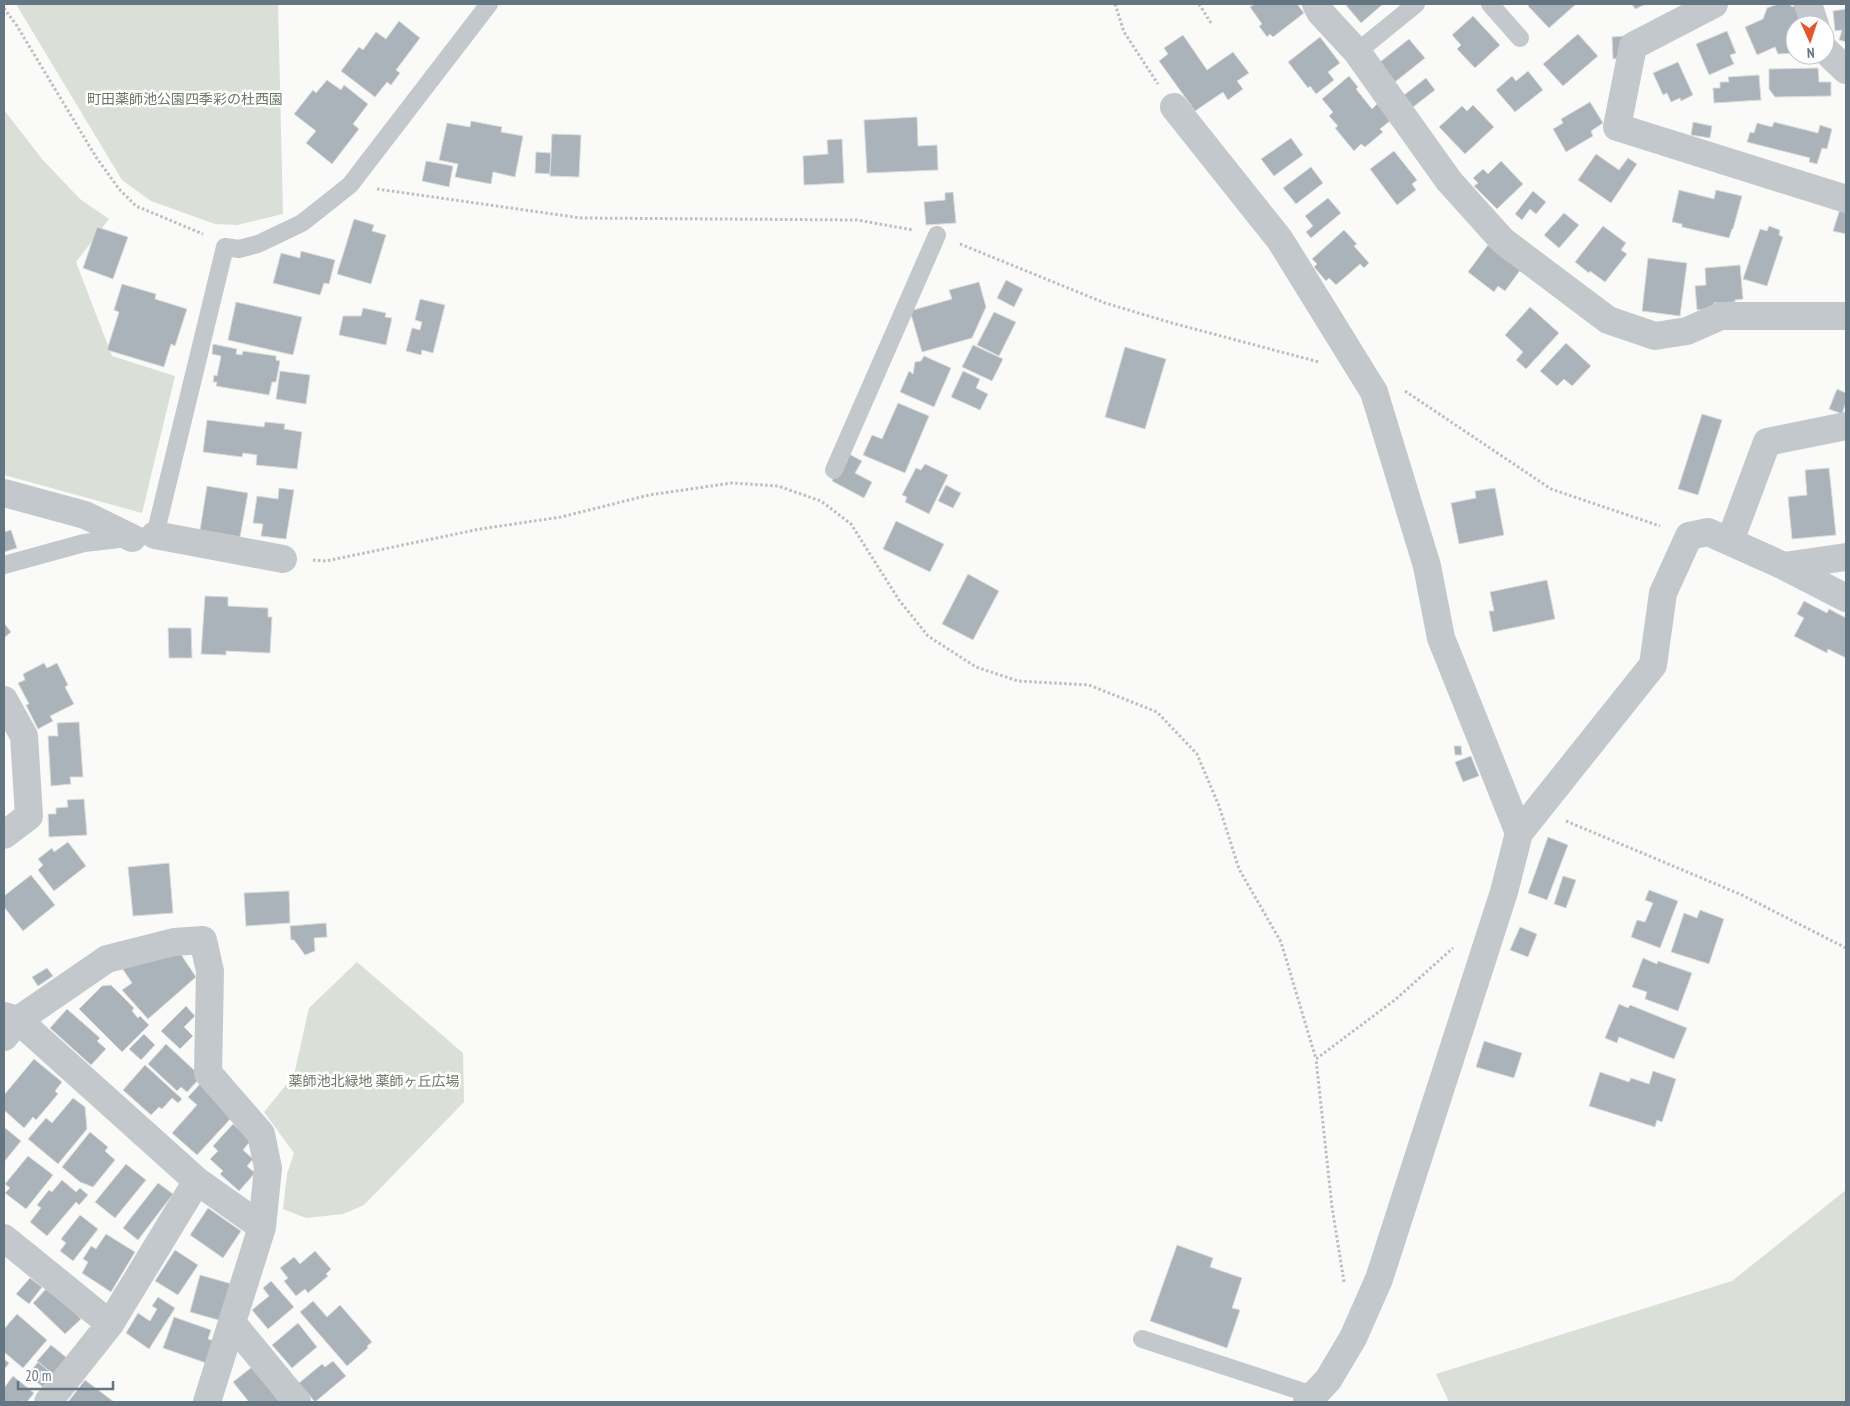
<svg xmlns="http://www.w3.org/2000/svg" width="1850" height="1406" viewBox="0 0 1850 1406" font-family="'PT Sans Narrow','Noto Sans JP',sans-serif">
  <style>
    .green { fill: #dadfd7 }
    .building { fill: #aab3b9; stroke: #dcdcda }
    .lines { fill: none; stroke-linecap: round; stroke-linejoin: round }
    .path { stroke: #bbbfc2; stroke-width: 3; stroke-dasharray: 2.5 2.5; stroke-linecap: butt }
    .service { stroke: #c3c8cc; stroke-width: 18 }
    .minor { stroke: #c3c8cc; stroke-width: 28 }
    .labels { text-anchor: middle; stroke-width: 5; stroke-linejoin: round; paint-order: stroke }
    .park-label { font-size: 14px; fill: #687a64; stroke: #fff }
  </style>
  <rect width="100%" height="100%" fill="#fafaf8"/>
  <!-- green -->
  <path class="green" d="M 16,4 L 278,4 L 283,214 L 237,225 L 215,224 L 151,201 L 122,180 Z
    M 4,110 L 42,159 L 80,199 L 109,219 L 76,262 L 112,356 L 175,376 L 142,513 L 4,475 Z
    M 357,962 L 463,1053 L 464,1102 L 364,1205 L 343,1214 L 306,1218 L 283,1209 L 287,1174 L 294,1153 L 264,1112 L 294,1075 L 309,1008 Z
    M 1846,1190 L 1846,1402 L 1449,1402 L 1436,1374 L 1732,1281 Z"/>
  <!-- building -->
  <path class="building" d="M 1255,4 L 1297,4 L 1304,13 L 1273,37 L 1270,34 L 1267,37 L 1259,26 L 1262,24 L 1250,7 Z
    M 1345,4 L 1383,4 L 1361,23 Z
    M 1530,4 L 1576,4 L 1549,28 L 1528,6 Z
    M 1632,4 L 1646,4 L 1635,9 Z
    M 1778,4 L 1790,4 L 1792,7 L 1796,5 L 1805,25 L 1795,25 L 1795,53 L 1778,54 L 1775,47 L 1757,55 L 1745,27 L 1763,19 L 1767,8 Z
    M 1846,9 L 1846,42 L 1839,40 L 1842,30 L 1835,31 L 1833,11 Z
    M 1473,16 L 1500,45 L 1475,68 L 1457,49 L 1461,45 L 1452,35 Z
    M 399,21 L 420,38 L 396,70 L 400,73 L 391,85 L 387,82 L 375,97 L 341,71 L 359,47 L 363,50 L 376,32 L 386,39 Z
    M 1727,31 L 1736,53 L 1730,55 L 1734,64 L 1709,75 L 1696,44 Z
    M 1578,34 L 1598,56 L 1563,86 L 1543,64 Z
    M 1183,35 L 1207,70 L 1233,52 L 1249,73 L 1237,81 L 1243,89 L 1228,100 L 1223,92 L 1195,111 L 1159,61 L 1168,54 L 1164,48 Z
    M 1625,36 L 1626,58 L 1613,59 L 1612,37 Z
    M 1320,37 L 1340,63 L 1328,72 L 1334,80 L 1316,94 L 1310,86 L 1308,88 L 1288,62 Z
    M 1409,39 L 1425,58 L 1395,82 L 1380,62 Z
    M 1678,62 L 1693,95 L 1681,101 L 1680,98 L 1671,102 L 1667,93 L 1663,95 L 1653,73 Z
    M 1818,68 L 1819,82 L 1831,82 L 1831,96 L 1775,97 L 1769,89 L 1769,69 Z
    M 1528,71 L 1543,90 L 1515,112 L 1496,90 L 1512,76 L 1516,81 Z
    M 1759,75 L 1761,100 L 1714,103 L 1713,88 L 1720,88 L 1720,82 L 1729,82 L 1728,77 Z
    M 1349,76 L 1358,87 L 1356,89 L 1372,109 L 1377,104 L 1391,120 L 1380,129 L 1383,132 L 1365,147 L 1361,144 L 1354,151 L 1335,128 L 1338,126 L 1329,116 L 1333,112 L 1322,99 Z
    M 1426,78 L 1435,90 L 1413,107 L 1404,95 Z
    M 327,80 L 341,90 L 344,85 L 368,104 L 353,124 L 359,129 L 332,164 L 306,143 L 316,131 L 294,114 L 313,90 L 316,93 Z
    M 1590,102 L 1603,123 L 1591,131 L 1593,136 L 1566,152 L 1553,129 L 1563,123 L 1561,119 Z
    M 1473,105 L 1494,127 L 1465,154 L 1439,127 L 1462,106 L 1467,111 Z
    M 917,117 L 918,146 L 937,145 L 938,170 L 867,173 L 864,120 Z
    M 471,121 L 502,127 L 501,132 L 523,136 L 515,177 L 493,172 L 491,184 L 455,177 L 458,164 L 439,160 L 447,123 L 470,127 Z
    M 1693,122 L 1712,126 L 1710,138 L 1691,135 Z
    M 1774,122 L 1818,133 L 1820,125 L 1832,129 L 1827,149 L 1822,148 L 1817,164 L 1809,162 L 1810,158 L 1747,142 L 1750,132 L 1754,133 L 1757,123 L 1772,127 Z
    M 552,134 L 581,135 L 579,177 L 550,176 Z
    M 1291,138 L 1303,155 L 1274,176 L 1261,159 Z
    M 842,139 L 844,183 L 804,185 L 803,156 L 828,154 L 827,140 Z
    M 1394,151 L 1417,180 L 1412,184 L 1416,190 L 1397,205 L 1370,169 Z
    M 536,152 L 551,153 L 550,174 L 535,173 Z
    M 1596,154 L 1619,170 L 1628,158 L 1637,164 L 1611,203 L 1578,180 Z
    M 426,161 L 453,166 L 449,187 L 422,181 Z
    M 1501,161 L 1523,184 L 1497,209 L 1474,186 L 1478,183 L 1473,178 L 1483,169 L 1488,174 Z
    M 1311,167 L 1323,183 L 1296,204 L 1283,188 Z
    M 1679,190 L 1714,199 L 1716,190 L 1742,196 L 1733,229 L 1732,229 L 1729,238 L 1682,227 L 1682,224 L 1672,222 Z
    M 1533,191 L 1546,202 L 1536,214 L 1530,209 L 1522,220 L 1515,214 Z
    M 953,192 L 956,223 L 926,225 L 924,202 L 945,200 L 945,193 Z
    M 1328,198 L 1341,213 L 1311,238 L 1306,232 L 1313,226 L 1305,216 Z
    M 1840,209 L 1846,211 L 1846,234 L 1833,231 Z
    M 1564,213 L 1579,225 L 1559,248 L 1544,235 Z
    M 354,219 L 374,225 L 372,231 L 386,235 L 371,284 L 337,274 Z
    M 1603,226 L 1626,243 L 1621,250 L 1627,254 L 1605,282 L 1590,271 L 1589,273 L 1575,262 Z
    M 1769,226 L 1780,230 L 1779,235 L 1783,237 L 1767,286 L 1743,279 L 1760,229 L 1767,231 Z
    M 97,227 L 128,237 L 113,279 L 83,268 Z
    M 1344,230 L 1357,244 L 1354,246 L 1369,263 L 1364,268 L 1360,264 L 1336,285 L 1329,278 L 1326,281 L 1314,267 L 1317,264 L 1312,259 Z
    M 1488,245 L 1521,269 L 1505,291 L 1498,286 L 1494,292 L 1468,272 Z
    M 301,251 L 335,260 L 329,284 L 324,283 L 320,295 L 273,283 L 281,253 L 300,258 Z
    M 1648,258 L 1687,263 L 1680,316 L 1642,311 Z
    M 1740,265 L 1743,299 L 1735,300 L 1735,302 L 1714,303 L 1714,308 L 1697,310 L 1695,286 L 1706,285 L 1705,268 Z
    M 1006,280 L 1023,289 L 1014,307 L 997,298 Z
    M 979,282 L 986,307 L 972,338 L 922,352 L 910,311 L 952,299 L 949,290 Z
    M 122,284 L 156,294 L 155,299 L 187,309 L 175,346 L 171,344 L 164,367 L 107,350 L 119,312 L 114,310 Z
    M 420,299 L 445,305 L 433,353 L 422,350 L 421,355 L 406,351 L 412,328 L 420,330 L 422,322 L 415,320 Z
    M 236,302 L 302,317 L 293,355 L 228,340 Z
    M 1530,307 L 1559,333 L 1526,369 L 1516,360 L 1523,352 L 1505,335 Z
    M 363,308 L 386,313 L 385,317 L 392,318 L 386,345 L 339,335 L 343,316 L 361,316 Z
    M 994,312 L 1016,322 L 999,356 L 977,345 Z
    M 1566,343 L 1591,366 L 1572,386 L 1564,379 L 1557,386 L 1540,371 Z
    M 213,344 L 237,349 L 236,354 L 242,355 L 243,351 L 276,356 L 276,360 L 280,361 L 276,382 L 272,382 L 269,395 L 216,386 L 217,382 L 213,382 L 214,375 L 217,376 L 221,356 L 212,354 Z
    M 973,345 L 1003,359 L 992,381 L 962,367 Z
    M 1125,347 L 1166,359 L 1145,429 L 1105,417 Z
    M 924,356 L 951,368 L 934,407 L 900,392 L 909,371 L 913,374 L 915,362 L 921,361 Z
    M 280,371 L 310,375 L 306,404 L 276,399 Z
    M 963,371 L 980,379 L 976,388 L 988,394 L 980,410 L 951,397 Z
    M 1837,389 L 1846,393 L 1846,402 L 1842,414 L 1829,409 Z
    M 898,403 L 929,416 L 905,473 L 863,455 L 872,435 L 882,439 Z
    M 1702,414 L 1722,420 L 1698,495 L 1678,489 Z
    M 207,420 L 264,427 L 265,422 L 285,424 L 284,429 L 302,432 L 297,469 L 256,465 L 257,455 L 243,453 L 242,457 L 203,452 Z
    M 847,453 L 862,461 L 855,473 L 872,482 L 864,498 L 832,481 Z
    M 925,464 L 948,475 L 929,514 L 905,502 L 907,497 L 902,495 L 916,468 L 921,470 Z
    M 1829,468 L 1836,535 L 1792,539 L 1788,497 L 1807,495 L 1805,470 Z
    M 946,485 L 961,493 L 953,508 L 938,501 Z
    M 207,486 L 248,493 L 240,537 L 200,530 Z
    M 279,488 L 294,490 L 286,539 L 261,536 L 263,524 L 253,523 L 257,496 L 278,499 Z
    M 1495,488 L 1504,535 L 1459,544 L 1451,503 L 1476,498 L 1475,491 Z
    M 896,521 L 944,544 L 930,572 L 883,549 Z
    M 11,530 L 17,548 L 4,552 L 4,532 Z
    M 968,574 L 999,591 L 973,640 L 942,624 Z
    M 1547,580 L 1555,619 L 1493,632 L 1489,611 L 1494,611 L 1490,592 Z
    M 205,596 L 228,597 L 228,606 L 268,608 L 268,617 L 272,617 L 270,653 L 226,651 L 226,655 L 201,654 Z
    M 1804,601 L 1827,613 L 1829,609 L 1846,618 L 1846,658 L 1828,649 L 1827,653 L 1794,636 L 1804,618 L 1797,614 Z
    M 4,623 L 11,632 L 4,638 Z
    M 168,628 L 191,628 L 192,658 L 169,658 Z
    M 44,663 L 47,668 L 57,663 L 68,685 L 65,687 L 74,704 L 50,716 L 53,721 L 38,729 L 26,705 L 29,704 L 18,683 L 25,680 L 23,674 Z
    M 79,722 L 83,777 L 70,777 L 71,784 L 51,786 L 48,736 L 58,736 L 57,723 Z
    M 1454,746 L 1461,746 L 1462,755 L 1455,755 Z
    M 1471,756 L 1479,776 L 1463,782 L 1455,762 Z
    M 84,799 L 87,835 L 49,837 L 48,814 L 56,814 L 56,808 L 68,807 L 67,800 Z
    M 1548,837 L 1568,845 L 1547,900 L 1528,893 Z
    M 68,842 L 86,866 L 54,891 L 38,870 L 43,865 L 38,859 L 52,848 L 54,852 Z
    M 169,863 L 173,913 L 133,916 L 128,867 Z
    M 31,875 L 55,905 L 23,931 L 4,907 L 4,896 Z
    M 1563,876 L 1576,880 L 1566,908 L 1554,904 Z
    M 1649,890 L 1678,901 L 1660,948 L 1631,937 L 1637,920 L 1645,922 L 1653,903 L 1645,900 Z
    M 289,891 L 290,923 L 246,926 L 244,893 Z
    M 1700,910 L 1724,919 L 1709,964 L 1671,952 L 1684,913 L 1697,918 Z
    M 326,923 L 327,937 L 314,938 L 315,951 L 305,955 L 294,940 L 291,940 L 290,926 Z
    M 1520,927 L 1537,934 L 1528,957 L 1510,950 Z
    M 180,953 L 196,977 L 148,1019 L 122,990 L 132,983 L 122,968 Z
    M 1643,958 L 1657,964 L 1658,961 L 1692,973 L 1678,1011 L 1645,999 L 1647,992 L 1632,987 Z
    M 47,968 L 53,976 L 38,986 L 32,977 Z
    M 111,985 L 134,1008 L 132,1011 L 138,1018 L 140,1016 L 149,1025 L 122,1052 L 79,1009 L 102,986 Z
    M 1619,1004 L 1628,1008 L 1630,1005 L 1687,1028 L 1674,1059 L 1619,1037 L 1617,1043 L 1605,1038 Z
    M 186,1006 L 195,1016 L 184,1027 L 193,1036 L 180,1049 L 161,1031 Z
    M 67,1009 L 100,1038 L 97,1041 L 106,1049 L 91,1065 L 50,1028 Z
    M 144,1034 L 155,1045 L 141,1060 L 129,1049 Z
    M 1484,1041 L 1522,1053 L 1514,1078 L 1476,1067 Z
    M 166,1044 L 195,1071 L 194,1073 L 200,1078 L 187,1092 L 181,1087 L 177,1091 L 148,1064 Z
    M 34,1059 L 62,1082 L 55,1091 L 58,1094 L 36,1120 L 33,1117 L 24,1128 L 4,1110 L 4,1095 Z
    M 145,1065 L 182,1099 L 178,1103 L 172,1098 L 162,1109 L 159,1107 L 151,1115 L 123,1090 Z
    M 1653,1071 L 1676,1079 L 1662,1122 L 1657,1120 L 1655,1127 L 1589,1106 L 1600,1072 L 1629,1082 L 1631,1078 L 1649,1084 Z
    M 202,1082 L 233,1116 L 197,1155 L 172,1133 L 197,1105 L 188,1097 Z
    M 73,1098 L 85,1107 L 87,1129 L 58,1164 L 28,1139 L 46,1118 L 52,1123 Z
    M 233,1124 L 251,1140 L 243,1150 L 253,1159 L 247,1166 L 255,1173 L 239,1191 L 220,1174 L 223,1171 L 210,1159 L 218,1151 L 213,1146 Z
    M 4,1127 L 21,1141 L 4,1162 Z
    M 90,1132 L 108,1147 L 105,1151 L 115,1160 L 93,1187 L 80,1182 L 62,1167 Z
    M 28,1156 L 53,1175 L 26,1209 L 5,1193 L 10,1188 L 5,1184 Z
    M 126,1164 L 146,1180 L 115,1218 L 95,1202 Z
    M 62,1180 L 76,1192 L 80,1188 L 88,1195 L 79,1205 L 76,1202 L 47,1236 L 30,1222 L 41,1208 L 37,1205 L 49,1190 L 52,1192 Z
    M 158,1183 L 173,1194 L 138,1240 L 123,1228 Z
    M 208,1208 L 241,1231 L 223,1258 L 190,1235 Z
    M 80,1215 L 98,1229 L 73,1261 L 60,1251 L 66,1243 L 61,1239 Z
    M 106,1234 L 135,1252 L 111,1292 L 82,1273 L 88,1262 L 83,1259 L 91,1246 L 96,1249 Z
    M 1177,1245 L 1213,1258 L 1210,1267 L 1242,1278 L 1232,1308 L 1240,1310 L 1227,1348 L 1150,1321 Z
    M 175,1250 L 198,1265 L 178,1295 L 155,1281 Z
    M 315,1251 L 331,1269 L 326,1274 L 328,1276 L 308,1293 L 305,1289 L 296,1296 L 284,1281 L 288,1278 L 280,1268 L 294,1257 L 300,1264 Z
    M 200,1275 L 232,1284 L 222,1321 L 190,1312 Z
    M 30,1278 L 42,1287 L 29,1304 L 16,1294 Z
    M 271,1281 L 294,1307 L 268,1329 L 252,1310 L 269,1296 L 263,1288 Z
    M 48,1287 L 81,1319 L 65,1334 L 33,1303 Z
    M 158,1297 L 175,1308 L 149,1349 L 126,1333 L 138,1313 L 150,1321 L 157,1309 L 152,1306 Z
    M 313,1301 L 327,1317 L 340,1305 L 372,1342 L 367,1346 L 368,1348 L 347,1366 L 300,1312 Z
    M 17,1314 L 47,1340 L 23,1368 L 4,1352 L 4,1329 Z
    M 174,1317 L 211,1330 L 208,1339 L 217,1342 L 209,1364 L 163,1348 Z
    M 298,1323 L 317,1347 L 292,1368 L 272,1345 Z
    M 51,1345 L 67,1358 L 54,1375 L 37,1361 Z
    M 4,1359 L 9,1363 L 4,1370 Z
    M 333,1361 L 346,1376 L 315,1402 L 299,1383 L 322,1364 L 325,1367 Z
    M 38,1362 L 53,1374 L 43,1387 L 28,1375 Z
    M 252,1367 L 280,1402 L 249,1402 L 233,1382 Z
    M 13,1376 L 34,1393 L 27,1402 L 23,1401 L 21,1402 L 4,1402 L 4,1388 Z
    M 85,1380 L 114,1402 L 68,1402 Z"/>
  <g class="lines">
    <!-- path -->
    <path class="path" d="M 1115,4 L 1124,32 L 1158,84
      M 1199,4 L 1211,23
      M 4,8 L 17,26 L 96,157 L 119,189 L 136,206 L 203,234
      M 377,189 L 581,218 L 857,220 L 913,230
      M 960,244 L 1105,303 L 1172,323 L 1319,362
      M 1405,391 L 1551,489 L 1660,526
      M 313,560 L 326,561 L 480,529 L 561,517 L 649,495 L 732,483 L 778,486 L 821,501 L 851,524 L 899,600 L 928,636 L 976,667 L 1018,681 L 1089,685 L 1157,712 L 1197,754 L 1219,806 L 1239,869 L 1281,942 L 1316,1059
      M 1566,821 L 1742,895 L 1846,948
      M 1344,1282 L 1332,1207 L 1316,1059 L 1396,999 L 1453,948"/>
    <!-- service -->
    <path class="service" d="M 1490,4 L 1520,38
      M 1357,52 L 1416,4
      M 834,470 L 937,235
      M 4,565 L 84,543 L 155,535 L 225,247 L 239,249 L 258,244 L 302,223 L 350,185 L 489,4
      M 1142,1339 L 1313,1395"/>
    <!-- minor -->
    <path class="minor" d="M 1316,4 L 1320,12 L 1357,52 L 1449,181 L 1503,241 L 1608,320 L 1655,336 L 1687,331 L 1721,316 L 1846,316
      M 1714,4 L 1633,46 L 1617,127 L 1846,199
      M 1808,4 L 1815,25
      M 1825,50 L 1846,70
      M 1174,107 L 1280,240 L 1374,392 L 1427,566 L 1441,638 L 1519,833
      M 4,493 L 85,515 L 132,538
      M 155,535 L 283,559
      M 1730,541 L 1767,442 L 1846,426
      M 1784,566 L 1846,557
      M 4,700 L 24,736 L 29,816 L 4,835
      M 4,1016 L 18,1020 L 197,1181 L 262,1227 L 207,1402
      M 4,1037 L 18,1020 L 107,959 L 174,942 L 203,940 L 210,971 L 208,1073 L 261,1134 L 268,1168 L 262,1227
      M 4,1238 L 110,1324
      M 233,1324 L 297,1402
      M 48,1402 L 110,1324 L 197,1181
      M 1307,1402 L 1328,1380 L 1353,1338 L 1379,1279 L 1504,892 L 1519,833 L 1653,665 L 1663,593 L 1689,536 L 1708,532 L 1784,566 L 1846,598"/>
  </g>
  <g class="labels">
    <!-- park labels -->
    <g class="park-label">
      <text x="185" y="104">町田薬師池公園四季彩の杜西園</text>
      <text x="374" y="1086">薬師池北緑地 薬師ヶ丘広場</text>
    </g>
  </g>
  <!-- border -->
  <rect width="1850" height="1406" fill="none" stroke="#657683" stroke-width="10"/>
  <!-- north arrow -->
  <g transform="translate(1810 40) rotate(177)"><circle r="24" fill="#ffffff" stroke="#c1c8cd"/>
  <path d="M0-4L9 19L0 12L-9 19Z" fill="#e4572e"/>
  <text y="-8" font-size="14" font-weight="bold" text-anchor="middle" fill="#657683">N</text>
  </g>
  <!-- scale -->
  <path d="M18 1381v8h95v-8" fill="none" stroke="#657683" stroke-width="2.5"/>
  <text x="25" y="1381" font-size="15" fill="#657683" stroke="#ffffff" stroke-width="4" paint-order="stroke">20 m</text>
</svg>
